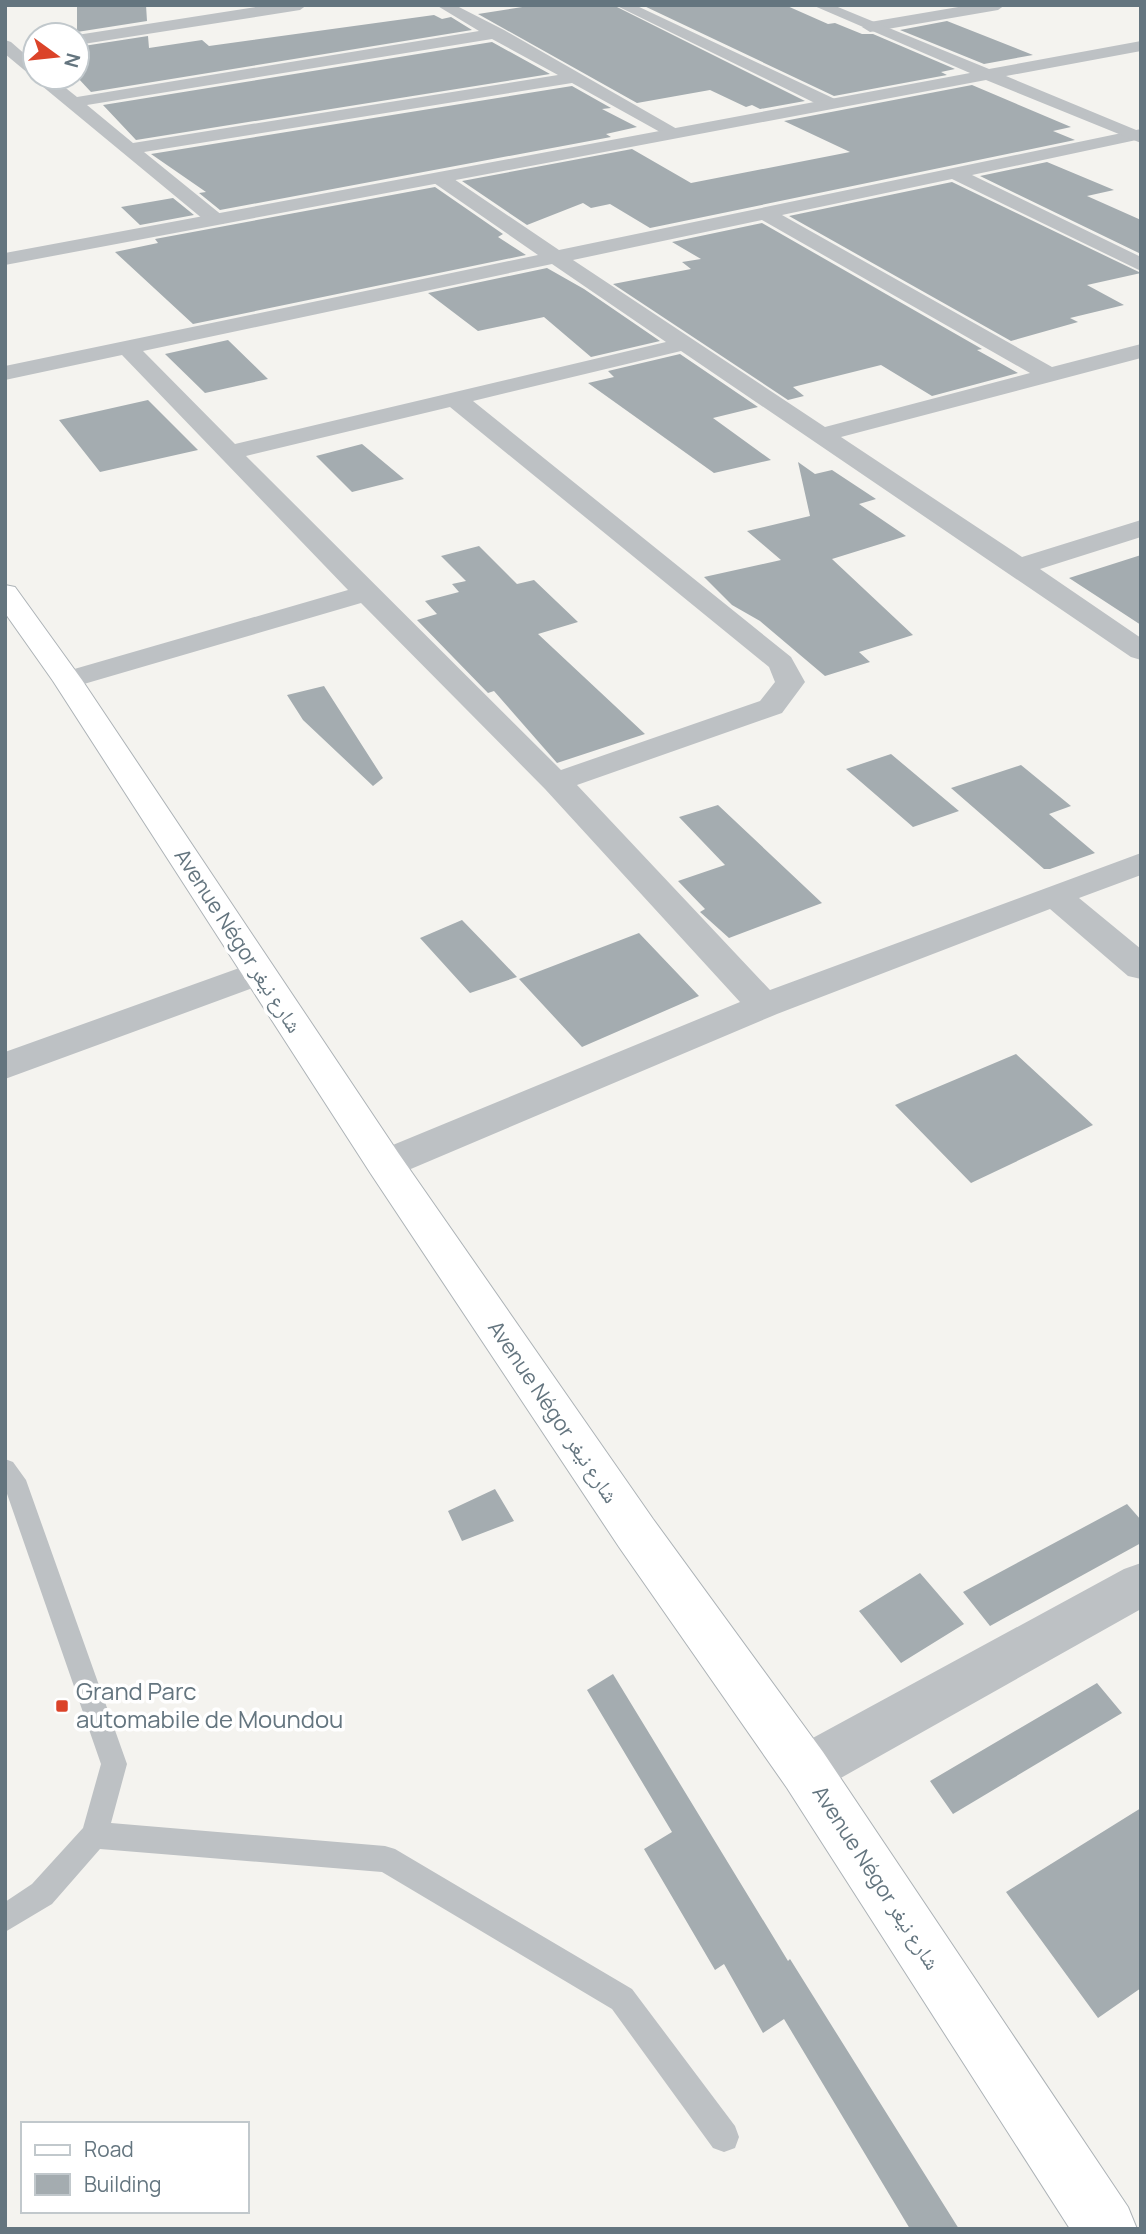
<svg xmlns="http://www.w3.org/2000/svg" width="1146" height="2234" viewBox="0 0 1146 2234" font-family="Manrope,'Noto Naskh Arabic',sans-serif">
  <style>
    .building { fill: #a4acb0 }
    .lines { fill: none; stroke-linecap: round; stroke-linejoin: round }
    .secondary-casing { stroke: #adb3b7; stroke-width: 2 }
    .service { fill: #bdc1c4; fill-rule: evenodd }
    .minor { fill: #bdc1c4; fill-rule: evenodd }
    .tertiary { fill: #bdc1c4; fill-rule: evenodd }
    .secondary { fill: #fff; fill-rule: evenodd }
    .poi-dot { fill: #db4329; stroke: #fff; stroke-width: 2.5 }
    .labels { text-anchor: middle; stroke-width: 7; stroke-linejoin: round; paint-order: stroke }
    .street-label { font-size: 21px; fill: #64757f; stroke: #fff }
    .near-poi-label { font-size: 24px; fill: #64757f; stroke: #fff; text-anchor: start }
  </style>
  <rect width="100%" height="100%" fill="#f4f3ef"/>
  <!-- building -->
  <path class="building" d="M 77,5 L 146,5 L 147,21 L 77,32 Z
    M 535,5 L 613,5 L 805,101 L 760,109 L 752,105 L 746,107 L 710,90 L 637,103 L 478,14 Z
    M 642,5 L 785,5 L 828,24 L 835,23 L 862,34 L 873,34 L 955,69 L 941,72 L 947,75 L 834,96 Z
    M 434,15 L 442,19 L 451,17 L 472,30 L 91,92 L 77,77 L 77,47 L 148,36 L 149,48 L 202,40 L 209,46 Z
    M 947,21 L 1033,55 L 984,64 L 900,30 Z
    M 492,42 L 550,74 L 136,140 L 103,105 Z
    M 972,85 L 1071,127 L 1053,131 L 1075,140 L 650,228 L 610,204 L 591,208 L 583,203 L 527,225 L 462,181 L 632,149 L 691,183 L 850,152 L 784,121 Z
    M 572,86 L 611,108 L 602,109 L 637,127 L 606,134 L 611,137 L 220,210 L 199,193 L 206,192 L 151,154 Z
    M 1047,162 L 1114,190 L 1087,196 L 1141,220 L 1141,254 L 980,176 Z
    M 952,182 L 1141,273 L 1087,285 L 1124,305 L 1070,318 L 1078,322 L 1011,341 L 789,216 Z
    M 435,187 L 503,234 L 498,237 L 526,255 L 193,324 L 115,252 L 158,243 L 155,239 Z
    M 173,198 L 194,215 L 140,225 L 121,207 Z
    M 762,223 L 982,349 L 977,350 L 1018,373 L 932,396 L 881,365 L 793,387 L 804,396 L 788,400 L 613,284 L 691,269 L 682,262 L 701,259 L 672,242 Z
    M 547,268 L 584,289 L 660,341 L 591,357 L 544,317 L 478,331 L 428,293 Z
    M 228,340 L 268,379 L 205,393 L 165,354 Z
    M 680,354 L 758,407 L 713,418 L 771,460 L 714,473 L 588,383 L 614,377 L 608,371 Z
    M 148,400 L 198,450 L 100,472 L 59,420 Z
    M 362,444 L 404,479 L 352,492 L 316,456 Z
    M 798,462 L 815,474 L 832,470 L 876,499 L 859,504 L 906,536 L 832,559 L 913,635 L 859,652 L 870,662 L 825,676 L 760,621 L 732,605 L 704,577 L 781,560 L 747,531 L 810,516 Z
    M 479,546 L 517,584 L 534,580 L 578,622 L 538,634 L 645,734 L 557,763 L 494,691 L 488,693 L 417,620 L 437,614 L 425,601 L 459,592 L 452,584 L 466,581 L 441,556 Z
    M 1141,555 L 1141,625 L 1069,578 Z
    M 324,686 L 383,778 L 373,786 L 303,720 L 287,695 Z
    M 891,754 L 959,811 L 913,827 L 846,769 Z
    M 1021,765 L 1071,806 L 1049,814 L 1095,853 L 1050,869 L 1044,869 L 951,788 Z
    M 718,805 L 822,903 L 729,938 L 700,912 L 705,909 L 678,881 L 725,865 L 679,817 Z
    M 462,920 L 495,954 L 517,977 L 470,993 L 420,938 Z
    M 639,933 L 699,996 L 582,1047 L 519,979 Z
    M 1016,1054 L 1093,1125 L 971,1183 L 895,1105 Z
    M 495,1489 L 514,1521 L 462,1541 L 448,1511 Z
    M 1127,1504 L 1141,1520 L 1141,1543 L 990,1626 L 963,1592 Z
    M 920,1573 L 964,1624 L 901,1663 L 859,1611 Z
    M 613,1674 L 788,1961 L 790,1959 L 959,2229 L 910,2229 L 784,2019 L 763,2033 L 724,1964 L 715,1970 L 644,1849 L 672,1832 L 587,1690 Z
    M 1097,1683 L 1122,1713 L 953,1814 L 930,1781 Z
    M 1141,1808 L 1141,1988 L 1098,2018 L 1006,1892 Z"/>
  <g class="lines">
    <defs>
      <path id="secondary" d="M 5,585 L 15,587 L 82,680 L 399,1154 L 653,1519 L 823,1752 L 1128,2207 L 1137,2229 L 1070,2229 L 787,1788 L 619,1547 L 371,1174 L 53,681 L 5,613 Z"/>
    </defs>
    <!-- secondary casing -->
    <use href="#secondary" class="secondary-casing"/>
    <!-- service -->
    <path class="service" d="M 5,1459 L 13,1462 L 26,1480 L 127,1764 L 111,1823 L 385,1846 L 395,1849 L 632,1989 L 735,2126 L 739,2137 L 735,2148 L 724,2152 L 713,2148 L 612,2009 L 382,1872 L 100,1849 L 52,1904 L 5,1932 L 5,1902 L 32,1884 L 83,1828 L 101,1764 L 5,1488 Z"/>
    <!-- minor -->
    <path class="minor" d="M 269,5 L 307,5 L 300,10 L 77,45 L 77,35 Z
      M 436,5 L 455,5 L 504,30 L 684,133 L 681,137 L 669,137 L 572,83 L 144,152 L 223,216 L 226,220 L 223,224 L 209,224 L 36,81 L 35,76 L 29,74 L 5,54 L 5,40 L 11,42 L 35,63 L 35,77 L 52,77 L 77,97 L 479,31 ZM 492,39 L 558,75 L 133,143 L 87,105 Z
      M 615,5 L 635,5 L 837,100 L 840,104 L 837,108 L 825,108 Z
      M 970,5 L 1005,5 L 998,10 L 870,32 L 862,27 L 870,22 Z
      M 1141,129 L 1141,139 L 972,175 L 1141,257 L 1141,271 L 952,179 L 782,215 L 1052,367 L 1141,344 L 1141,358 L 841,437 L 1022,557 L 1141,520 L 1141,537 L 1040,569 L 1141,638 L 1141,660 L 1131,657 L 681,351 L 473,401 L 791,657 L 805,682 L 782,713 L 577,785 L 770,990 L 1141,853 L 1141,875 L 1079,898 L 1141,949 L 1141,979 L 1128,976 L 1050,909 L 777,1014 L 399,1174 L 385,1178 L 371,1174 L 365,1164 L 371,1154 L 740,1002 L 545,789 L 361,603 L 77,686 L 67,689 L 57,686 L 52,680 L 57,674 L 348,590 L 122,355 L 5,380 L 5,366 L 538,255 L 434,183 L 432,179 L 441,173 L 448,175 L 559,250 ZM 762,220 L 1030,373 L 825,427 L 573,260 ZM 552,264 L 666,342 L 235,444 L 143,351 ZM 450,407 L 769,667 L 775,682 L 760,701 L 561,770 L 246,456 Z
      M 259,961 L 272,965 L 277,973 L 272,981 L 5,1079 L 5,1052 Z
      M 1141,1563 L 1141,1609 L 823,1788 L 805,1795 L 787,1788 L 779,1770 L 787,1752 L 1124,1569 Z"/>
    <!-- tertiary -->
    <path class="tertiary" d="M 812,5 L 833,5 L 989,69 L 1141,41 L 1141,51 L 1006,76 L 1141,132 L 1141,143 L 986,80 L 5,265 L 5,253 L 970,73 Z"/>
    <!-- secondary -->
    <use href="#secondary" class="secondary"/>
  </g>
  <!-- markers -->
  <rect class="poi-dot" x="55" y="1699" width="14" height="14" rx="3.5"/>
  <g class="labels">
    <!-- street labels -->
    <g class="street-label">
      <text transform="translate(238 941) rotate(57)" y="7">Avenue Négor شارع نيغر</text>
      <text transform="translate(553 1412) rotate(56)" y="7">Avenue Négor شارع نيغر</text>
      <text transform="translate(876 1878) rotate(57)" y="7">Avenue Négor شارع نيغر</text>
    </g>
    <!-- near-poi labels -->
    <g class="near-poi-label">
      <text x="76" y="1700">Grand Parc<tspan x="76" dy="28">automabile de Moundou</tspan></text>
    </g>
  </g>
  <!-- border -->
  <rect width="1146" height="2234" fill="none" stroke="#64757f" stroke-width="14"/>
  <!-- legend -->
  <rect x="21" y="2122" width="228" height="91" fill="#ffffff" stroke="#c1c8cc" stroke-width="2"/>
  <rect x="35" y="2145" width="35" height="10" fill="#ffffff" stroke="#c1c8cc" stroke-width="2"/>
  <text x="84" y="2157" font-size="21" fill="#64757f">Road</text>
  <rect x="35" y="2174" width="35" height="21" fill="#a4acb0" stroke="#c1c8cc" stroke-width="2"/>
  <text x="84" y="2192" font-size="21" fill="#64757f">Building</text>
  <!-- north arrow -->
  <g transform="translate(56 56) rotate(105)"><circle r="33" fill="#ffffff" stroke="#c1c8cc" stroke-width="2"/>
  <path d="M0-5L12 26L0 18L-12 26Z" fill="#db4329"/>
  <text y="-10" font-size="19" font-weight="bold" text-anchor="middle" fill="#64757f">N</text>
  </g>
</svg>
